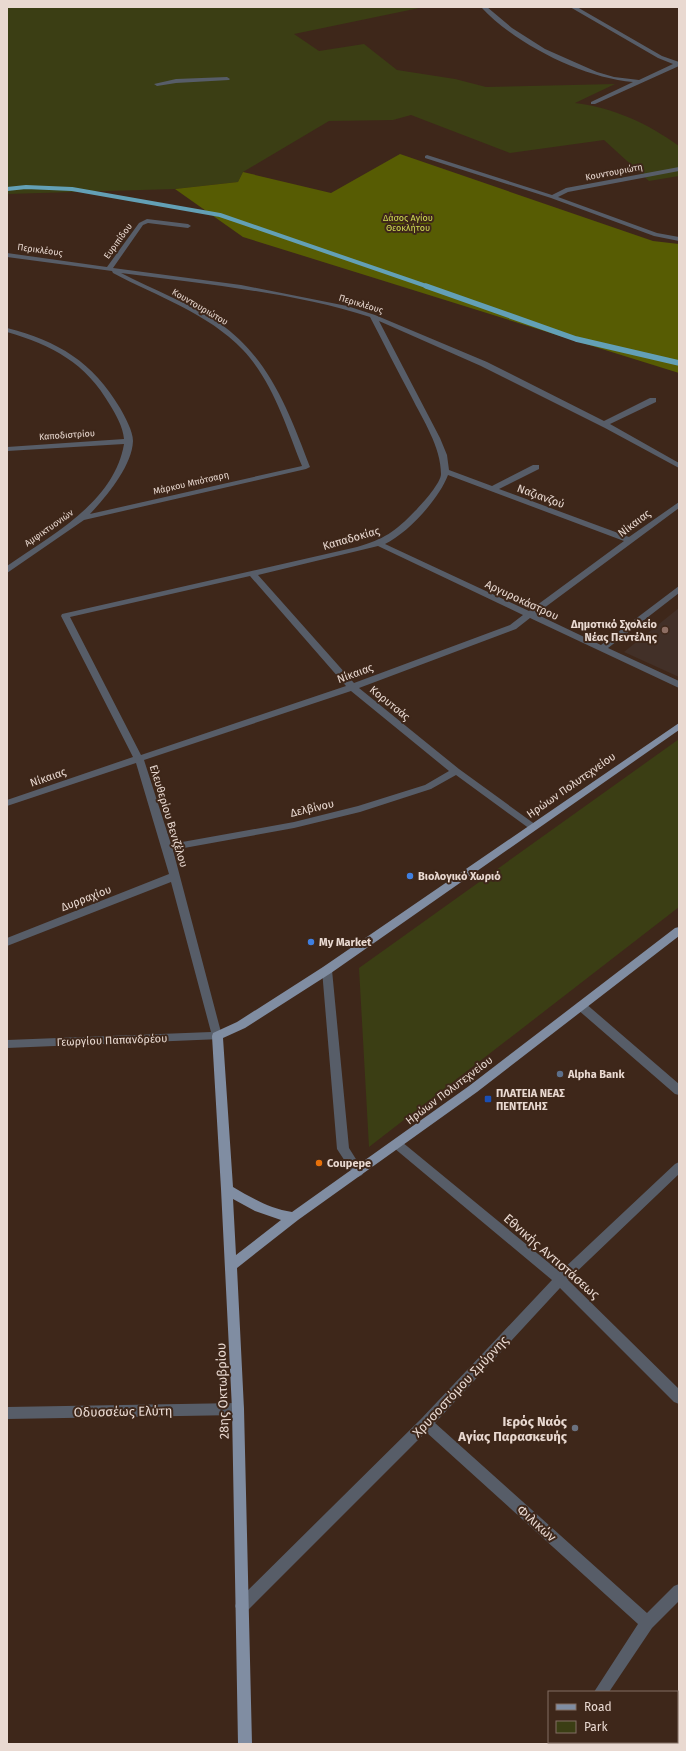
<svg xmlns="http://www.w3.org/2000/svg" width="686" height="1751" viewBox="0 0 686 1751" font-family="'Fira Sans',sans-serif">
  <style>
    .education { fill: #423028 }
    .green { fill: #3b3e14 }
    .forest { fill: #575c03 }
    .lines { fill: none; stroke-linecap: round; stroke-linejoin: round }
    .stream-far1 { stroke: #63a0b6; stroke-width: 4 }
    .stream { stroke: #63a0b6; stroke-width: 5.5 }
    .minor { fill: #575d68; fill-rule: evenodd }
    .major { fill: #808da2; fill-rule: evenodd }
    .education-dot { fill: #8d6e63; stroke: #3e271a; stroke-width: 1.5 }
    .shop-dot { fill: #3f7fe0; stroke: #3e271a; stroke-width: 1.5 }
    .service-dot { fill: #5c6f8a; stroke: #3e271a; stroke-width: 1.5 }
    .transit-dot { fill: #1a4fb4; stroke: #3e271a; stroke-width: 1.5 }
    .food-dot { fill: #e8710a; stroke: #3e271a; stroke-width: 1.5 }
    .worship-dot { fill: #6b7280; stroke: #3e271a; stroke-width: 1.5 }
    .labels { text-anchor: middle; stroke-width: 4; stroke-linejoin: round; paint-order: stroke }
    .far-street-label { font-size: 9px; fill: #e9d9d1; stroke: #3e271a }
    .far-park-label { font-size: 9px; fill: #cdd853; stroke: #3e271a }
    .street-label { font-size: 11px; fill: #e9d9d1; stroke: #3e271a }
    .poi-label { font-size: 11px; font-weight: bold; fill: #e9d9d1; stroke: #3e271a; text-anchor: start }
    .near-street-label { font-size: 13px; fill: #e9d9d1; stroke: #3e271a }
    .near-poi-label { font-size: 13px; font-weight: bold; fill: #e9d9d1; stroke: #3e271a; text-anchor: end }
  </style>
  <rect width="100%" height="100%" fill="#3e271a"/>
  <!-- education -->
  <path class="education" d="M 679,608 L 679,677 L 624,652 Z"/>
  <!-- green -->
  <path class="green" d="M 7,7 L 424,7 L 294,34 L 319,51 L 364,44 L 397,70 L 455,79 L 486,87 L 615,84 L 575,103 C 614,108 647,123 679,146 L 679,176 L 649,181 L 604,140 L 510,153 L 411,115 L 393,120 L 329,121 L 243,172 L 238,182 L 175,189 L 7,194 Z
    M 679,739 L 679,907 L 369,1147 L 359,968 Z"/>
  <!-- forest -->
  <path class="forest" d="M 400,154 L 653,241 L 679,244 L 679,373 L 243,237 L 175,189 L 238,182 L 243,172 L 331,193 Z"/>
  <g class="lines">
    <!-- stream-far1 -->
    <path class="stream-far1" d="M 7,189 L 26,187 L 72,189 L 220,215 L 429,287"/>
    <!-- stream -->
    <path class="stream" d="M 426,286 L 576,339 L 679,363"/>
    <!-- minor -->
    <path class="minor" d="M 481,7 L 487,7 L 512,28 L 545,49 L 597,72 L 614,77 L 639,80 L 673,64 L 658,58 L 570,7 L 577,7 L 662,56 L 679,62 L 679,66 L 595,104 L 591,104 L 591,102 L 633,82 C 583,78 515,44 481,7 Z
      M 227,77 L 230,79 L 229,80 L 176,83 L 157,86 L 154,84 L 176,79 Z
      M 427,155 L 552,195 L 566,188 L 679,167 L 679,171 L 568,192 L 558,197 L 657,233 L 679,237 L 679,241 L 654,236 L 551,198 L 425,158 L 425,156 Z
      M 147,219 L 188,224 L 191,226 L 188,228 L 148,223 L 143,225 L 113,268 L 241,285 L 347,306 L 375,315 L 487,362 L 604,421 L 650,398 L 656,398 L 656,402 L 610,424 L 679,463 L 679,468 L 605,428 L 481,366 L 379,321 L 440,438 L 447,455 L 449,470 L 492,486 L 533,465 L 539,465 L 539,469 L 499,489 L 629,537 L 679,502 L 679,508 L 536,614 L 601,645 L 679,586 L 679,593 L 608,648 L 679,681 L 679,688 L 530,618 L 516,629 L 359,688 L 459,769 L 536,825 L 538,827 L 536,829 L 530,829 L 456,775 L 431,789 L 360,812 L 294,828 L 173,850 L 222,1036 L 221,1039 L 7,1048 L 7,1040 L 211,1032 L 171,882 L 7,946 L 7,938 L 169,874 L 136,763 L 7,806 L 7,800 L 133,757 L 61,616 L 62,614 L 357,547 C 384,539 395,532 415,511 C 422,504 441,483 441,474 C 441,447 423,420 411,396 C 397,370 384,344 370,317 C 292,292 203,284 121,273 C 154,290 189,303 219,323 C 269,357 289,412 310,467 L 306,469 L 84,520 L 7,573 L 7,566 C 51,535 114,503 124,444 L 7,451 L 7,447 L 124,439 C 123,427 116,415 110,405 C 86,363 52,345 7,332 L 7,328 C 58,341 93,362 120,408 C 125,417 133,431 133,441 C 132,466 107,496 90,514 L 302,466 C 286,426 273,382 243,350 C 208,313 156,296 113,273 L 112,271 L 7,257 L 7,253 L 107,267 L 139,223 ZM 448,475 L 624,541 L 529,611 L 385,544 C 408,533 439,499 448,475 ZM 378,546 L 523,615 L 510,625 L 354,683 L 258,575 ZM 250,576 L 346,686 L 141,755 L 70,617 ZM 351,691 L 449,771 L 425,785 L 358,806 L 294,822 L 171,844 L 144,760 Z
      M 327,966 L 331,967 L 332,970 L 349,1148 L 364,1172 L 362,1175 L 358,1177 L 354,1175 L 337,1149 L 322,970 L 323,967 Z
      M 581,1002 L 585,1003 L 679,1084 L 679,1095 L 675,1094 L 577,1009 L 576,1006 L 577,1003 Z
      M 398,1140 L 402,1142 L 560,1272 L 675,1164 L 679,1162 L 679,1174 L 568,1280 L 679,1389 L 679,1404 L 674,1402 L 560,1288 L 435,1423 L 647,1613 L 674,1586 L 679,1584 L 679,1601 L 652,1628 L 609,1692 L 594,1692 L 638,1624 L 426,1432 L 247,1611 L 242,1613 L 237,1611 L 235,1606 L 237,1601 L 421,1419 L 552,1280 L 394,1148 L 392,1145 L 394,1142 Z
      M 238,1403 L 243,1405 L 244,1409 L 243,1413 L 238,1415 L 7,1419 L 7,1407 Z
      M 560,1742 L 575,1742 L 574,1744 L 560,1744 Z"/>
    <!-- major -->
    <path class="major" d="M 679,723 L 679,730 L 331,973 L 245,1028 L 223,1038 L 233,1187 C 252,1198 270,1209 292,1212 L 469,1086 L 675,928 L 679,927 L 679,936 L 477,1092 L 298,1220 L 237,1268 L 244,1409 L 252,1744 L 238,1744 L 232,1409 L 221,1189 L 212,1036 L 213,1033 L 237,1022 L 323,967 ZM 233,1199 L 255,1211 L 281,1220 L 236,1255 Z"/>
  </g>
  <!-- markers -->
  <circle class="education-dot" cx="665" cy="630" r="4"/>
  <g class="shop-dot">
    <circle cx="410" cy="876" r="4"/>
    <circle cx="311" cy="942" r="4"/>
  </g>
  <circle class="service-dot" cx="560" cy="1074" r="4"/>
  <rect class="transit-dot" x="484" y="1095" width="8" height="8" rx="2"/>
  <circle class="food-dot" cx="319" cy="1163" r="4"/>
  <circle class="worship-dot" cx="575" cy="1428" r="4"/>
  <g class="labels">
    <!-- far-street labels -->
    <g class="far-street-label">
      <text transform="translate(614 172) rotate(-11)" y="3">Κουντουριώτη</text>
      <text transform="translate(118 241) rotate(-54)" y="3">Ευριπίδου</text>
      <text transform="translate(40 250) rotate(8)" y="3">Περικλέους</text>
      <text transform="translate(361 304) rotate(17)" y="3">Περικλέους</text>
      <text transform="translate(200 307) rotate(30)" y="3">Κουντουριώτου</text>
      <text transform="translate(67 435) rotate(-4)" y="3">Καποδιστρίου</text>
      <text transform="translate(191 483) rotate(-13)" y="3">Μάρκου Μπότσαρη</text>
      <text transform="translate(49 528) rotate(-35)" y="3">Αμφικτυονιών</text>
    </g>
    <!-- far-park labels -->
    <g class="far-park-label">
      <text x="408" y="221">Δάσος Αγίου<tspan x="408" dy="10">Θεοκλήτου</tspan></text>
    </g>
    <!-- street labels -->
    <g class="street-label">
      <text transform="translate(541 496) rotate(20)" y="4">Ναζιανζού</text>
      <text transform="translate(634 523) rotate(-37)" y="4">Νίκαιας</text>
      <text transform="translate(351 538) rotate(-16)" y="4">Καπαδοκίας</text>
      <text transform="translate(522 600) rotate(25)" y="4">Αργυροκάστρου</text>
      <text transform="translate(355 673) rotate(-20)" y="4">Νίκαιας</text>
      <text transform="translate(390 703) rotate(39)" y="4">Κορυτσάς</text>
      <text transform="translate(48 777) rotate(-19)" y="4">Νίκαιας</text>
      <text transform="translate(571 785) rotate(-35)" y="4">Ηρώων Πολυτεχνείου</text>
      <text transform="translate(312 808) rotate(-13)" y="4">Δελβίνου</text>
      <text transform="translate(169 816) rotate(73)" y="4">Ελευθερίου Βενιζέλου</text>
      <text transform="translate(86 898) rotate(-21)" y="4">Δυρραχίου</text>
      <text transform="translate(112 1040) rotate(-2)" y="4">Γεωργίου Παπανδρέου</text>
      <text transform="translate(449 1090) rotate(-37)" y="4">Ηρώων Πολυτεχνείου</text>
    </g>
    <!-- poi labels -->
    <g class="poi-label">
      <text x="657" y="628" text-anchor="end">Δημοτικό Σχολείο<tspan x="657" dy="13">Νέας Πεντέλης</tspan></text>
      <text x="418" y="880">Βιολογικό Χωριό</text>
      <text x="319" y="946">My Market</text>
      <text x="568" y="1078">Alpha Bank</text>
      <text x="496" y="1097">ΠΛΑΤΕΙΑ ΝΕΑΣ<tspan x="496" dy="13">ΠΕΝΤΕΛΗΣ</tspan></text>
      <text x="327" y="1167">Coupepe</text>
    </g>
    <!-- near-street labels -->
    <g class="near-street-label">
      <text transform="translate(552 1256) rotate(41)" y="5">Εθνικής Αντιστάσεως</text>
      <text transform="translate(460 1386) rotate(-47)" y="5">Χρυσοστόμου Σμύρνης</text>
      <text transform="translate(222 1391) rotate(-92)" y="5">28ης Οκτωβρίου</text>
      <text transform="translate(123 1411) rotate(-1)" y="5">Οδυσσέως Ελύτη</text>
      <text transform="translate(537 1523) rotate(42)" y="5">Φιλικών</text>
    </g>
    <!-- near-poi labels -->
    <g class="near-poi-label">
      <text x="567" y="1426">Ιερός Ναός<tspan x="567" dy="15">Αγίας Παρασκευής</tspan></text>
    </g>
  </g>
  <!-- border -->
  <rect width="686" height="1751" fill="none" stroke="#e9d9d1" stroke-width="16"/>
  <!-- legend -->
  <rect x="548" y="1691" width="130" height="52" fill="#3e271a" stroke="#826e63"/>
  <rect x="556" y="1704" width="20" height="6" fill="#808da2" stroke="#826e63"/>
  <text x="584" y="1711" font-size="12" fill="#e9d9d1">Road</text>
  <rect x="556" y="1721" width="20" height="12" fill="#3b3e14" stroke="#826e63"/>
  <text x="584" y="1731" font-size="12" fill="#e9d9d1">Park</text>
</svg>
